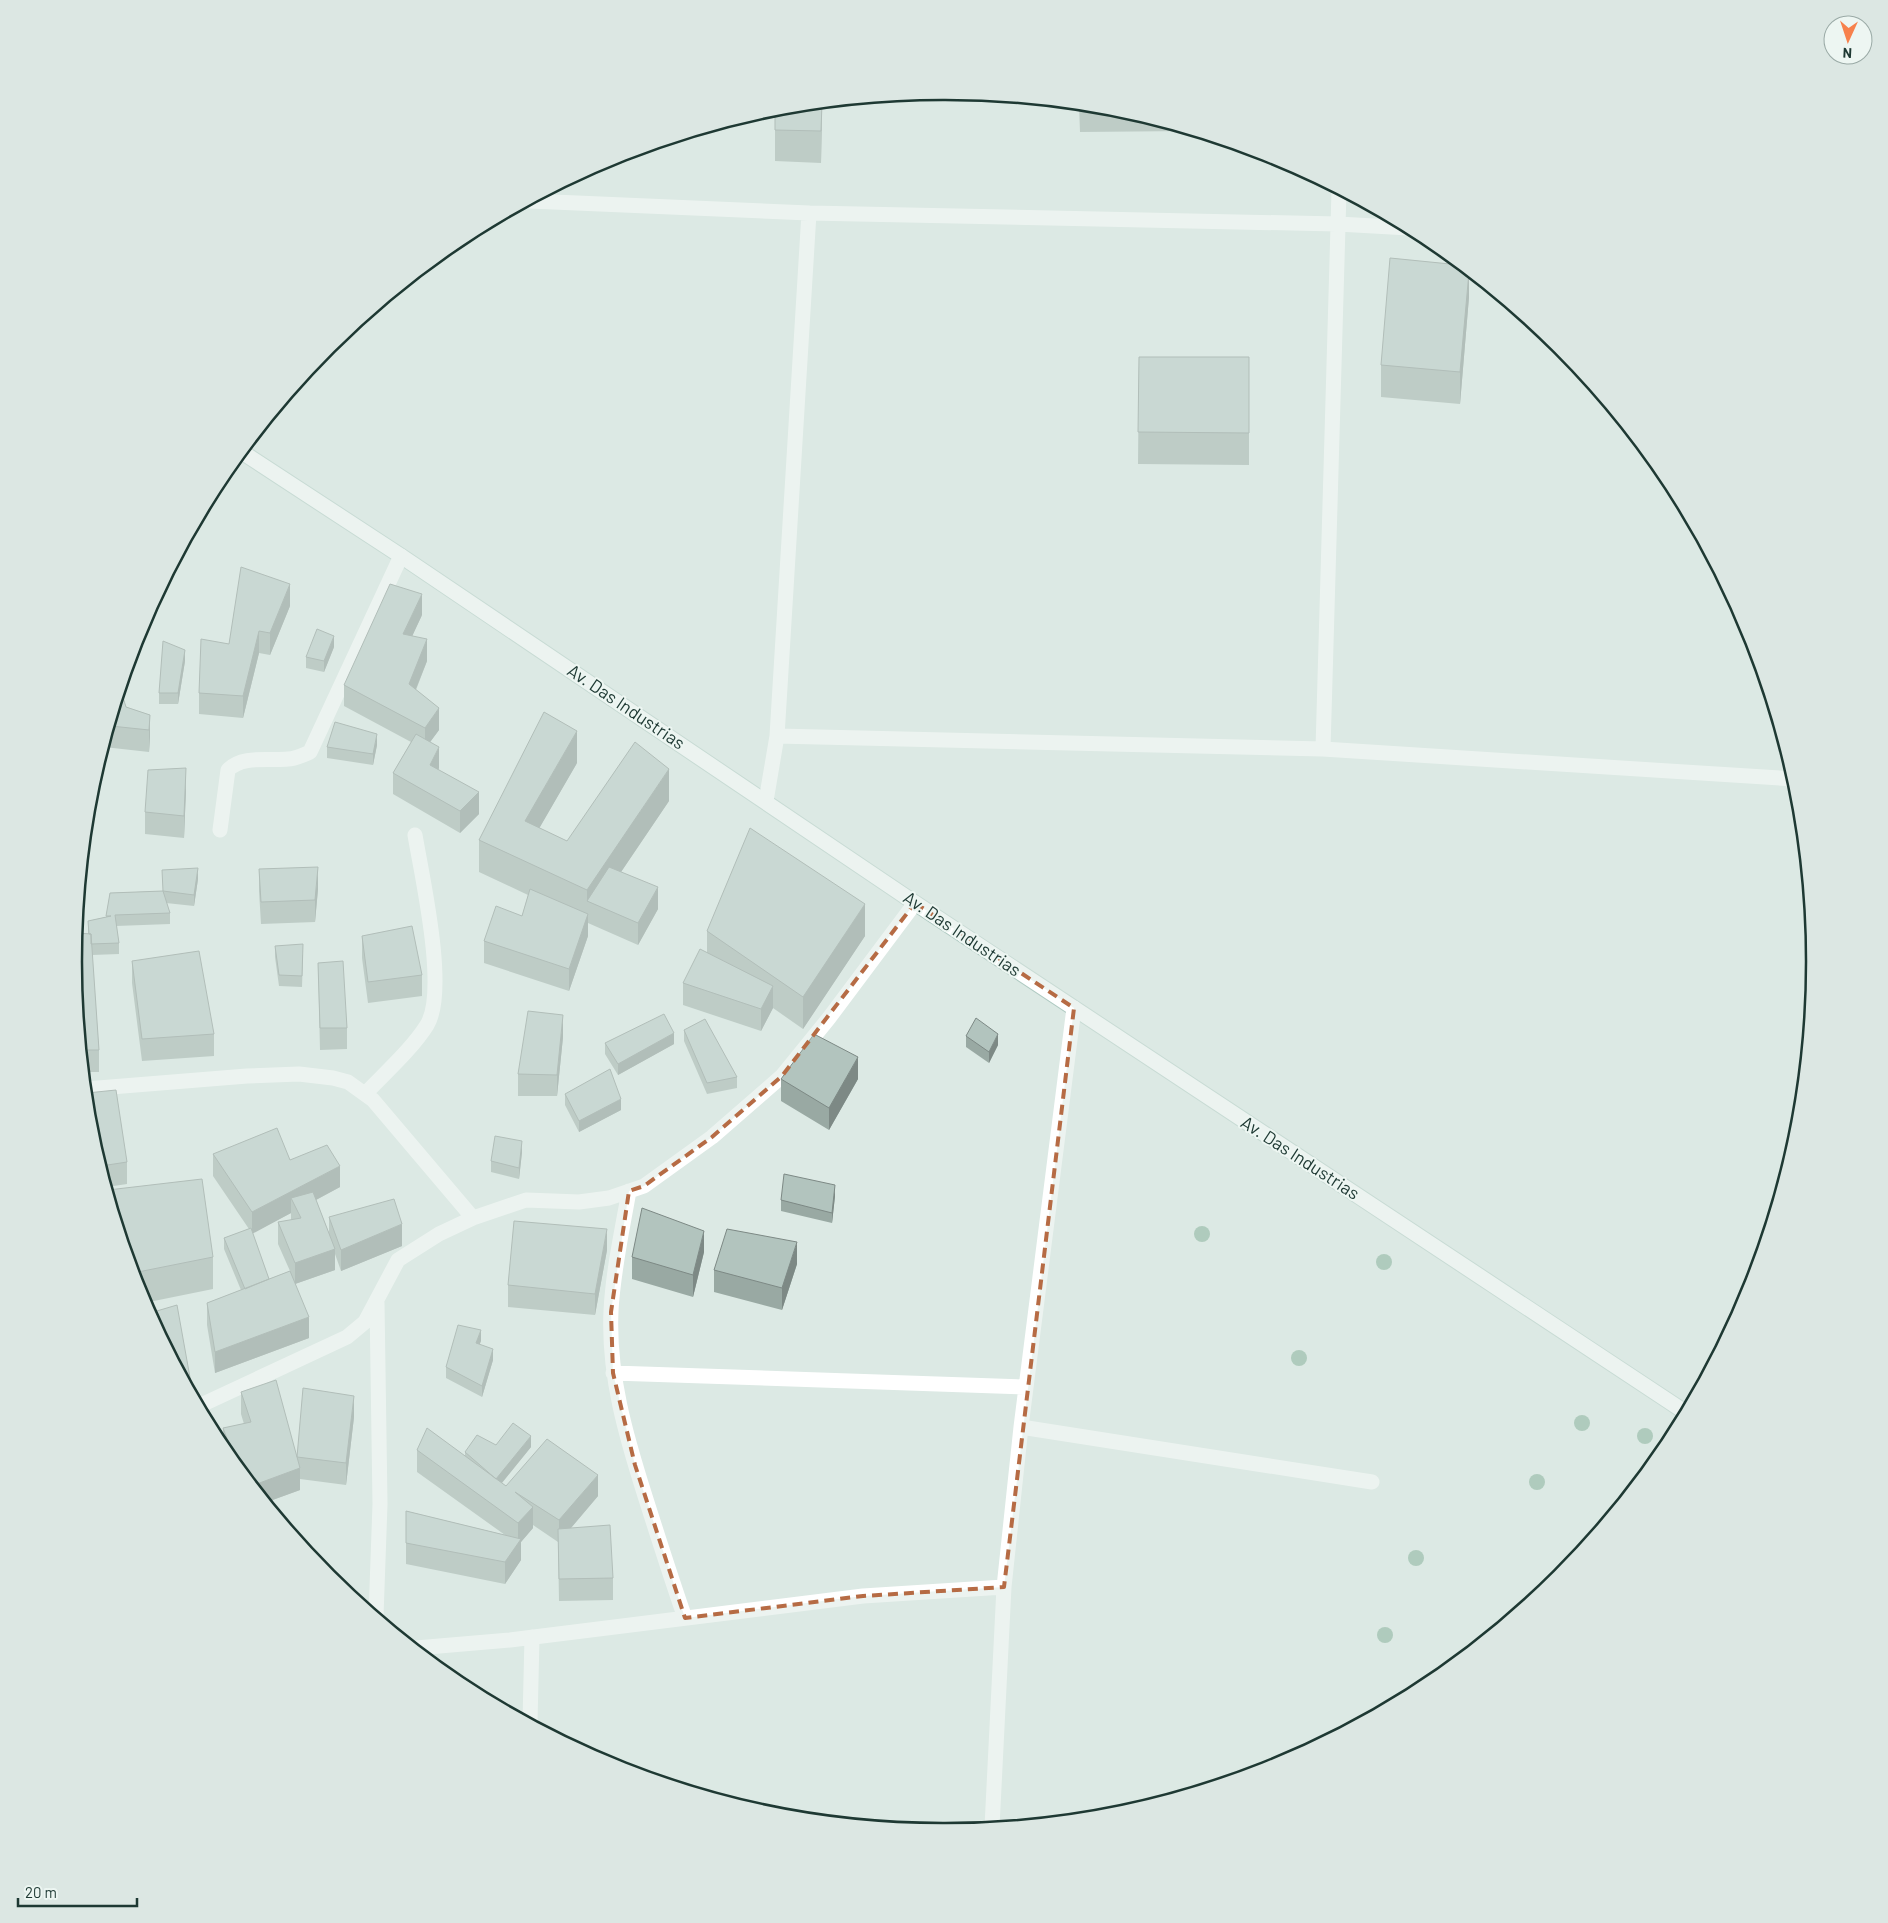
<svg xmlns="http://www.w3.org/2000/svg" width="1888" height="1923" viewBox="0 0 1888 1923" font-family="Barlow,sans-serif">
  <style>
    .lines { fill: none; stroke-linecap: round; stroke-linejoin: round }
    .secondary-casing { stroke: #afcac2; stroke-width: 17 }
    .street { stroke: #fff; stroke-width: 15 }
    .secondary { stroke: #fff; stroke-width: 15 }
    .tree { fill: #78a78e }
    .wall { fill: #99a9a3; fill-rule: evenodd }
    .shaded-wall { fill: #7d8985 }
    .building { fill: #b2c4be; stroke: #7d8985 }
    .marked { fill: none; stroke: #b66b44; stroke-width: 4; stroke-dasharray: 10 6; stroke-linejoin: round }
    .labels { text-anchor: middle; stroke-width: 4; stroke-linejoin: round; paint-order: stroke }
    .street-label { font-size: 18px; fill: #1e3933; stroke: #edf6f2 }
    .rim { fill: none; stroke: #1e3933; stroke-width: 2.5 }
  </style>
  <rect width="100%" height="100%" fill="#dce9e4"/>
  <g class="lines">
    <defs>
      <path id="secondary" d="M 242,452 L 401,556 L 915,903 L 1685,1412"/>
    </defs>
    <!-- secondary casing -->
    <use href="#secondary" class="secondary-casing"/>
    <!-- street -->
    <path class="street" d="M 530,201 L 809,213 L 1338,224 L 1409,228
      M 777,736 L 1323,749 L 1794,779
      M 1323,749 L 1339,191
      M 766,801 L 777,736 L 809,213
      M 220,830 L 228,770 C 242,755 269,761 288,759 C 295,759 303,755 310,752 L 401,556
      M 86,1089 L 247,1076 L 299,1074 L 333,1078 L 348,1082 L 373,1100 L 473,1218
      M 365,1094 C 385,1073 412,1049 427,1025 C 448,991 422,877 415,835
      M 629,1191 C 622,1231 613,1271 611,1311 C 608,1375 626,1436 645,1496 C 658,1537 671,1578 685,1618
      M 613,1373 L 1026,1387
      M 199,1406 L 347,1337 L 365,1322 L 398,1260 L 439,1234 L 473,1218 L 526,1200 L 579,1202 L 609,1198 L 644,1186 L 712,1137 L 782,1076 L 829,1018 L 915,903
      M 1021,1427 L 1372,1482
      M 376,1616 L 380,1504 L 377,1303
      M 416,1648 L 510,1640 L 863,1596 L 1004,1587
      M 530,1722 L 532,1637
      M 992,1827 L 1004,1587 L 1021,1427 L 1074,1008"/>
    <!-- secondary -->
    <use href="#secondary" class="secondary"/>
  </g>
  <!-- trees -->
  <g class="tree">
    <circle cx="1202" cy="1234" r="8"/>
    <circle cx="1384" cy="1262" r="8"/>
    <circle cx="1299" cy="1358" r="8"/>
    <circle cx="1582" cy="1423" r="8"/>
    <circle cx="1645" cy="1436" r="8"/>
    <circle cx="1537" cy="1482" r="8"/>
    <circle cx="1416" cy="1558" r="8"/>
    <circle cx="1385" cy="1635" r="8"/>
  </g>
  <!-- wall -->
  <path class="wall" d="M 822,103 L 821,163 L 775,161 L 775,108 Z
    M 1079,105 L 1114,108 L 1189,131 L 1080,132 Z
    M 1202,135 L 1217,139 L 1202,139 Z
    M 1469,272 L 1469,297 L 1460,404 L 1381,397 L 1381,365 Z
    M 1139,357 L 1249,357 L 1249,465 L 1138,464 Z
    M 290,606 L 270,655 L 259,653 L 243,718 L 199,714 L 199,693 L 229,644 Z
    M 422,615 L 412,636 L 427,661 L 416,690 L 439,730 L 430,742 L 439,768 L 438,770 L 479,814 L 460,833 L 393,794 L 393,773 L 411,742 L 344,706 L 344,685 Z
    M 334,647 L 324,672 L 306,668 L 306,657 Z
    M 185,661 L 178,704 L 159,704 L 159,693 Z
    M 121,691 L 126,707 L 150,715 L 150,736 L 149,752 L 104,747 Z
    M 377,745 L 373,765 L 327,758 L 327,747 Z
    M 577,763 L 539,828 L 567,841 L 669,801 L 621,872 L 658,909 L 638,945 L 588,923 L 588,936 L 569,991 L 484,963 L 484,941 L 522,916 L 528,895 L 479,872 L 479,840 Z
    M 186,789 L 184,838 L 145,834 L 145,812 Z
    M 259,869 L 318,889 L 315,922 L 261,924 L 259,891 Z
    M 198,879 L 194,906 L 166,903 L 170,913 L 170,924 L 116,926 L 119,943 L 119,954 L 92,955 L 99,1050 L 99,1072 L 85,1072 L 74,961 L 88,933 L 88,921 L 106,917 L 110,893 L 162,891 Z
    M 707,931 L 865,936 L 803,1029 L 773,1008 L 761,1031 L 683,1005 L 683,983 L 707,953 Z
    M 362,936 L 422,975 L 422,996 L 368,1003 L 362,958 Z
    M 275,946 L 303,955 L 302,987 L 279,986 L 275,957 Z
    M 132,961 L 214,1034 L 214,1056 L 142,1061 L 132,983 Z
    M 318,963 L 347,1028 L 347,1049 L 320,1050 Z
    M 684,1030 L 737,1077 L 737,1088 L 707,1094 L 684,1041 Z
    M 966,1036 L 998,1045 L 989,1063 L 966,1047 Z
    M 563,1037 L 557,1096 L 518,1096 L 518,1074 Z
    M 605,1043 L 674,1044 L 618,1075 L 605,1054 Z
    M 781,1079 L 858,1079 L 829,1130 L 781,1101 Z
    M 87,1093 L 127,1162 L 127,1184 L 107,1187 L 90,1131 Z
    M 565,1094 L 621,1110 L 579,1132 L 565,1105 Z
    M 522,1152 L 519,1179 L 491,1172 L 491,1161 Z
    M 213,1154 L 290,1160 L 340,1187 L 316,1200 L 329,1233 L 329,1217 L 402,1246 L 341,1271 L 335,1254 L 335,1270 L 295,1284 L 309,1338 L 215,1373 L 207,1325 L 207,1303 L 241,1290 L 224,1249 L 224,1238 L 249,1229 L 213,1176 ZM 291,1213 L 291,1220 L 278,1222 L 278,1244 L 290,1271 L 269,1279 L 252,1233 Z
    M 108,1190 L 213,1257 L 213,1289 L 144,1303 L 140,1294 Z
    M 835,1196 L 832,1223 L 781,1211 L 781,1200 Z
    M 607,1250 L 595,1315 L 508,1307 L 508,1285 Z
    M 704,1252 L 693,1297 L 632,1279 L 632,1257 Z
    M 797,1264 L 782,1310 L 714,1292 L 714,1270 Z
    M 481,1341 L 479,1344 L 493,1360 L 482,1397 L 446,1378 L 446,1367 Z
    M 241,1392 L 297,1457 L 354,1417 L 346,1485 L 300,1479 L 300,1490 L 267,1502 L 223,1448 L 223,1428 L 244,1424 L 241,1414 Z
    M 496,1445 L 531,1447 L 502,1483 L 506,1486 L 598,1496 L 571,1528 L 613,1578 L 613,1600 L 559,1601 L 558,1542 L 533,1525 L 533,1528 L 521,1542 L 521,1560 L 505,1584 L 406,1564 L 406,1511 L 505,1535 L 417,1472 L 417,1450 L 465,1456 L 465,1452 Z"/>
  <!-- shaded-wall -->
  <path class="shaded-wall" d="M 822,103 L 821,163 L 821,131 Z
    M 1469,272 L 1469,297 L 1460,404 L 1460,372 Z
    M 290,584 L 290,606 L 270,655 L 270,633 Z
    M 422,594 L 422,615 L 403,656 L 403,634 Z
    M 259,631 L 259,653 L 243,718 L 243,696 Z
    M 334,636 L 334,647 L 324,672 L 324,661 Z
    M 427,639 L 427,661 L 409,706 L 409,684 Z
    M 185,650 L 185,661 L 178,704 L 178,693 Z
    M 439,708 L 439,730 L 425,749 L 425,728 Z
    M 150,715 L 150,736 L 149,752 L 149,730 Z
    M 577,731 L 577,763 L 525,853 L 525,821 Z
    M 377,734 L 377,745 L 373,765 L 373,754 Z
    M 439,747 L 439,768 L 430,787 L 430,765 Z
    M 186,768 L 186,789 L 184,838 L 184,816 Z
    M 669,769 L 669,801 L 598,906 L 587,901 L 587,890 Z
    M 479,792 L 479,814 L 460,833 L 460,811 Z
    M 318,867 L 318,889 L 315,922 L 315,900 Z
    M 198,868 L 198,879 L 194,906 L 194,895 Z
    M 658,887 L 658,909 L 638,945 L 638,923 Z
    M 865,904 L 865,936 L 803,1029 L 803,997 Z
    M 588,914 L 588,936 L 569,991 L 569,969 Z
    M 773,986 L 773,1008 L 761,1031 L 761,1009 Z
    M 563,1015 L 563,1037 L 557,1096 L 557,1075 Z
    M 674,1033 L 674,1044 L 618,1075 L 618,1064 Z
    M 998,1034 L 998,1045 L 989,1063 L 989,1052 Z
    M 858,1057 L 858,1079 L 829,1130 L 829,1108 Z
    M 621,1099 L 621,1110 L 579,1132 L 579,1121 Z
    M 522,1141 L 522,1152 L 519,1179 L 519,1168 Z
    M 340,1166 L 340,1187 L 297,1210 L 291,1198 L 291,1213 L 252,1234 L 252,1212 Z
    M 835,1185 L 835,1196 L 832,1223 L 832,1213 Z
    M 402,1224 L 402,1246 L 341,1271 L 341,1250 Z
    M 607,1229 L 607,1250 L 595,1315 L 595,1294 Z
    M 704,1231 L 704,1252 L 693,1297 L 693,1275 Z
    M 797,1242 L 797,1264 L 782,1310 L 782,1288 Z
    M 335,1249 L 335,1270 L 295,1284 L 295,1263 Z
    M 309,1317 L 309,1338 L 215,1373 L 215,1352 Z
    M 481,1330 L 481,1341 L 476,1354 L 476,1343 Z
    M 493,1349 L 493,1360 L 482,1397 L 482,1386 Z
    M 187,1383 L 191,1383 L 191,1390 Z
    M 354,1396 L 354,1417 L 346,1485 L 346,1463 Z
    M 531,1436 L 531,1447 L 496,1490 L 496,1479 Z
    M 300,1468 L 300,1490 L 267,1502 L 254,1485 Z
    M 598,1475 L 598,1496 L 559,1542 L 559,1520 Z
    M 533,1507 L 533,1528 L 521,1542 L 521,1560 L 505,1584 L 505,1562 L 518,1543 L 518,1523 Z"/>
  <!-- building -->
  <path class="building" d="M 822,103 L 821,131 L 775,130 L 775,108 Z
    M 1080,105 L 1114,108 L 1121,110 L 1080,111 Z
    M 1390,258 L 1460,265 L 1469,272 L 1460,372 L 1381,365 Z
    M 1139,357 L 1249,357 L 1249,433 L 1138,432 Z
    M 241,567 L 290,584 L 270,633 L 259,631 L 243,696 L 199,693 L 201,639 L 229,644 Z
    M 390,584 L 422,594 L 403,634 L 427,639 L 409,684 L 439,708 L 425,728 L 344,685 Z
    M 317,629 L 334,636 L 324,661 L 306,657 Z
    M 163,641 L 185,650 L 178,693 L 159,693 Z
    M 121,691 L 126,707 L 150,715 L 149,730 L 111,726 Z
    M 544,712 L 577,731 L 525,821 L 567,841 L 635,742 L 669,769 L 587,890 L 479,840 Z
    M 335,722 L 377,734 L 373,754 L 327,747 Z
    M 416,734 L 439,747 L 430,765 L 479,792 L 460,811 L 393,773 Z
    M 186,768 L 184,816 L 145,812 L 148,770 Z
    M 750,828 L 865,904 L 803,997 L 707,931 Z
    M 318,867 L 315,900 L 261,902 L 259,869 Z
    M 609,867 L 658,887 L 638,923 L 587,901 Z
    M 198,868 L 194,895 L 163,891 L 170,913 L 115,915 L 119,943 L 91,944 L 91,934 L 89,934 L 88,921 L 111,916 L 106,916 L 110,893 L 163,891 L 162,870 Z
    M 530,889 L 588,914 L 569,969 L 484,941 L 496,906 L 522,916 Z
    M 412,926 L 422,975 L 368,982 L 362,936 Z
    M 77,933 L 91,934 L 99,1050 L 82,1050 L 74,961 Z
    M 303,944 L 302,976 L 279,975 L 275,946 Z
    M 700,949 L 773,986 L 761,1009 L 683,983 Z
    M 199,951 L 214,1034 L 142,1039 L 132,961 Z
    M 343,961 L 347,1028 L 320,1028 L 318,963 Z
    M 528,1011 L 563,1015 L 557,1075 L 518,1074 Z
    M 664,1014 L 674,1033 L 618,1064 L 605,1043 Z
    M 976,1018 L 998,1034 L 989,1052 L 966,1036 Z
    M 705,1019 L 737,1077 L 707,1083 L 684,1030 Z
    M 814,1034 L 858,1057 L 829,1108 L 781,1079 Z
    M 610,1069 L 621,1099 L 579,1121 L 565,1094 Z
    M 86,1085 L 87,1093 L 116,1090 L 127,1162 L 101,1166 L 90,1131 Z
    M 277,1128 L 290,1160 L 327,1145 L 340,1166 L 252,1212 L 213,1154 Z
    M 495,1136 L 522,1141 L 519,1168 L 491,1161 Z
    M 784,1174 L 835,1185 L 832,1213 L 781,1200 Z
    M 202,1179 L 213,1257 L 133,1273 L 108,1190 Z
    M 313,1192 L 335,1249 L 295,1263 L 278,1222 L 301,1218 L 291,1198 Z
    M 394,1199 L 402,1224 L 341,1250 L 329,1217 Z
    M 642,1208 L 704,1231 L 693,1275 L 632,1257 Z
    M 514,1221 L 607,1229 L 595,1294 L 508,1285 Z
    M 251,1228 L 269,1279 L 245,1289 L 224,1238 Z
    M 727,1229 L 797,1242 L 782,1288 L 714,1270 Z
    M 290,1271 L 309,1317 L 215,1352 L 207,1303 Z
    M 177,1305 L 191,1383 L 187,1383 L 150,1313 Z
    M 458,1325 L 481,1330 L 476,1343 L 493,1349 L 482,1386 L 446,1367 Z
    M 276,1380 L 297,1457 L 303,1388 L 354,1396 L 346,1463 L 297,1457 L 300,1468 L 254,1485 L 237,1465 L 223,1428 L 251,1422 L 241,1392 Z
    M 513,1423 L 531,1436 L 496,1479 L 465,1452 L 477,1435 L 496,1445 Z
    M 427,1428 L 506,1486 L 547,1439 L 598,1475 L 559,1520 L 515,1492 L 533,1507 L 518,1523 L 417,1450 Z
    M 406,1511 L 521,1539 L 505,1562 L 406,1543 Z
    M 610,1525 L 613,1578 L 559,1579 L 558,1529 Z"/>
  <!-- marked area -->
  <path d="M0 0H1888V1923H0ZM 915,903 L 1074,1008 L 1004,1587 L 863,1596 L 685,1618 L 635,1465 L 613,1373 L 611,1312 L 629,1191 L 644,1186 L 712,1137 L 782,1076 Z" fill="#dce9e4" fill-opacity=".55" fill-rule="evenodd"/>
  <path class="marked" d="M 915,903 L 1074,1008 L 1004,1587 L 863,1596 L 685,1618 L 635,1465 L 613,1373 L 611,1312 L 629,1191 L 644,1186 L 712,1137 L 782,1076 Z"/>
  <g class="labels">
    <!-- street labels -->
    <g class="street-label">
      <text transform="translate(626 707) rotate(34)" y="6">Av. Das Industrias</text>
      <text transform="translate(962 934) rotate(34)" y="6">Av. Das Industrias</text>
      <text transform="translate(1300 1158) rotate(33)" y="6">Av. Das Industrias</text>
    </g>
  </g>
  <!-- crop -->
  <path d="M0 0H1888V1923H0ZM943 100H945A861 861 0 0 1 1806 961V962A861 861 0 0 1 945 1823H943A861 861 0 0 1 82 962V961A861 861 0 0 1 943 100Z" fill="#dce7e3" fill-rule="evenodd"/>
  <path class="rim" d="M943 100H945A861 861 0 0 1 1806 961V962A861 861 0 0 1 945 1823H943A861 861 0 0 1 82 962V961A861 861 0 0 1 943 100Z"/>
  <!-- north arrow -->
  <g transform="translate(1848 40) rotate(183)"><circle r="24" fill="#edf6f2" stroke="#9aaaa6"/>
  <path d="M0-4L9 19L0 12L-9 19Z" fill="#f7814c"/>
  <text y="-8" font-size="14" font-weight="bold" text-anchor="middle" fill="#1e3933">N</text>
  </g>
  <!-- scale -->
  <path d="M18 1898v8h119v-8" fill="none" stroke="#1e3933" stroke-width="2.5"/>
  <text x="25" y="1898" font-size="15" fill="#1e3933" stroke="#edf6f2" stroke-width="4" paint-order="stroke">20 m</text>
</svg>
